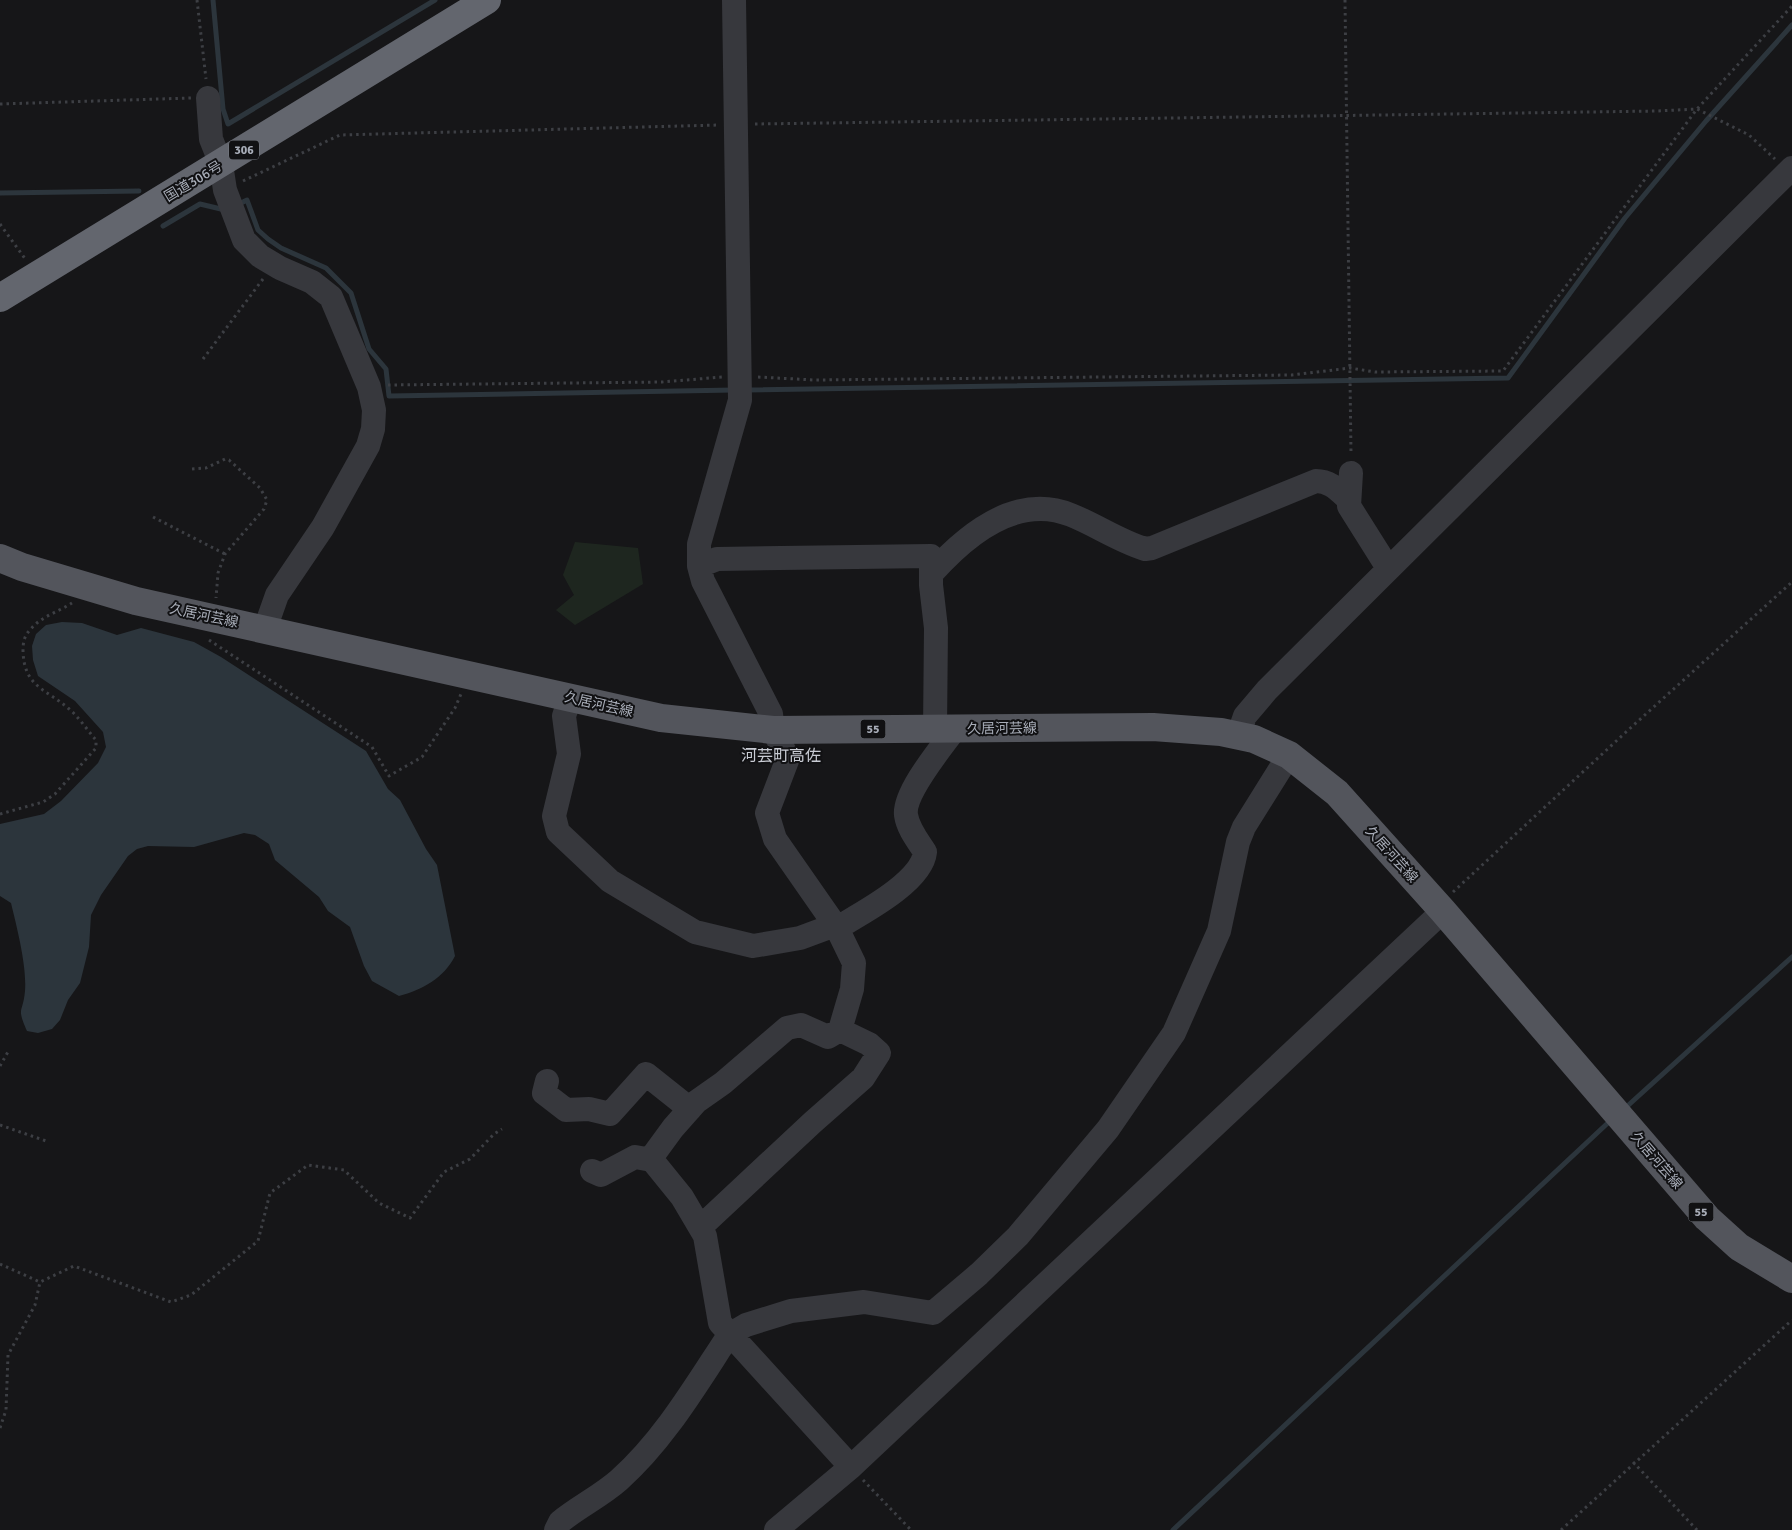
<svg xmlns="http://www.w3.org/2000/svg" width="1792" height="1530" viewBox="0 0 1792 1530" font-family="Signika,'Noto Sans JP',sans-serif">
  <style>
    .green { fill: #1e261f }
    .water { fill: #2c353c }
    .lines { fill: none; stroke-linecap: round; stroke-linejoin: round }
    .stream { stroke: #2c353c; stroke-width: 5 }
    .path { stroke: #3d3f44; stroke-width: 3; stroke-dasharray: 2.5 4; stroke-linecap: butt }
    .minor { stroke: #37383d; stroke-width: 24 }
    .major { stroke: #53555c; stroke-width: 28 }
    .highway { stroke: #63666e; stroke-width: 28 }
    .labels { text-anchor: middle; stroke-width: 4; stroke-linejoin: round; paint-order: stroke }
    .shield { fill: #111113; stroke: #7b7e86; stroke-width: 1 }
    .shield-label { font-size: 12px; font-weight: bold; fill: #a8adb8 }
    .street-label { font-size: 14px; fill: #a8adb8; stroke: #111113 }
    .quarter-label { font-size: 16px; fill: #c9ccd4; stroke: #111113 }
  </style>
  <rect width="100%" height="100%" fill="#161618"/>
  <!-- green -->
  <path class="green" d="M 575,542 L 638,548 L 643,584 L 575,625 L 556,610 L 574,595 L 563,575 Z"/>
  <!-- water -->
  <path class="water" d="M 62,622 L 82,623 L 117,635 L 141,628 L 194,642 L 221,657 L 366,751 L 388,789 L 400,800 L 426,849 L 437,865 L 455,956 C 444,978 422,990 399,996 L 372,981 L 364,966 L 350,927 L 328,911 L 319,897 L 275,860 L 269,844 L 255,835 L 244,833 L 194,847 L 148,846 L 137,849 L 128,856 L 101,895 L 91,915 L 89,947 L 80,983 L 68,1000 L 60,1020 L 52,1029 L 38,1033 L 27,1031 C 16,1006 23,1014 25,991 C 27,966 17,928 11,903 L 0,896 L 0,824 L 44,814 L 61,801 L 98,763 L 106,747 L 103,732 L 75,701 L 38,676 L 33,660 L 32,646 L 36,634 L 46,625 Z"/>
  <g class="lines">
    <!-- stream -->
    <path class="stream" d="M 213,0 L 223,109 L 228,124 L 435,0
      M 0,193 L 139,191
      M 237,205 L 247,200 L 258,230 L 268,239 L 281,248 L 326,268 L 351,293 L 369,349 L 386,369 L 389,396 L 734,390
      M 163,226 L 200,204 L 225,210
      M 745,390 L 1508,378 L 1625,218 L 1706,121 L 1792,25
      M 1623,1110 L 1792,957
      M 1173,1530 L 1611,1120"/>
    <!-- path -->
    <path class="path" d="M 197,0 L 206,79
      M 1345,0 L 1351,454
      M 0,104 L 191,98
      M 755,124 L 1657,111 L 1697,109 L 1749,135 L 1775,159
      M 243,181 L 340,135 L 719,125
      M 0,224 L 26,260
      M 203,359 L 263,279
      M 758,377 L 814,380 L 1292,375 L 1350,368 L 1375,372 L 1503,371 L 1697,109 L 1792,6
      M 388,385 L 662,382 L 722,377
      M 192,469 L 206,468 L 225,459 L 229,460 L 260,488 L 267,500 L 264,509 L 225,554 L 218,573 L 216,598
      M 153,517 L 225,554
      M 209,640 L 372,747 L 389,776 L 422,757 L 455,708 L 461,694
      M 0,814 L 43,802 L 55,794 L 96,748 L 96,740 C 87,730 79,717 68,708 C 46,689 24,687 23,651 C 23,643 24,636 30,630 C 40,617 58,612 72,603
      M 1453,892 L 1626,732 L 1792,582
      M 0,1066 L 9,1050
      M 0,1125 L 49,1142
      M 0,1264 L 40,1282 L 74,1266 L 171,1302 L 191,1295 L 258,1241 L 270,1193 L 308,1165 L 344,1170 L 379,1203 L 410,1218 L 444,1172 L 470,1159 L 494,1134 L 502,1129
      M 0,1428 L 6,1410 L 8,1355 L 35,1305 L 40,1282
      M 1633,1462 L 1697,1530
      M 863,1480 L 911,1530
      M 1561,1530 L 1792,1320"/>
    <!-- minor -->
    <path class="minor" d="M 208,98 L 211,139 L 221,164 L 225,190 L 244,240 L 260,256 L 280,268 L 312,282 L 331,297 L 369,387 L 374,410 L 373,429 L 368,446 L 323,527 L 277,595 L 265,629
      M 1351,473 L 1349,506 L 1388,568
      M 699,566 L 717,559 L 931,556 L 931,585 L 936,628 L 935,729
      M 932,573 C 966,535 1017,493 1071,515 C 1096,525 1119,541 1145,549 L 1152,548 L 1316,481 C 1330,481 1338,490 1348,499
      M 570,698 L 564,716 L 569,754 L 554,816 L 558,832 L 610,881 L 695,932 L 753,946 L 800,938 L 835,925
      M 1238,736 L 1245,716 L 1267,690 L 1792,168
      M 837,928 C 862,913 922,882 925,852 C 918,841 908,829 906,815 C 903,793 942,747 955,729
      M 547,1081 L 544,1093 L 566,1110 L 589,1109 L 610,1114 L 646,1074 L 690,1109
      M 652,1160 L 654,1154 L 673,1128 L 696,1102 L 723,1083 L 787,1028 L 801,1025 L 828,1037 L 840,1030
      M 592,1171 L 601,1175 L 635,1157 L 652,1160 L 682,1197 L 705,1236 L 720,1323 L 851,1467
      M 702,1231 L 706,1222 L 813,1122 L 863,1078 L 879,1053 L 869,1044 L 840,1030 L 852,989 L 854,963 L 837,928 L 775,839 L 767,813 L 788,758 L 773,730 L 771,714 L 703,581 L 699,566 L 699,544 L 740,400 L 734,0
      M 556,1530 L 560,1522 C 578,1507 601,1496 619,1480 C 664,1440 696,1385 729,1335 L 746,1325 L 791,1311 L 864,1302 L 933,1313 L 979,1274 L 1018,1236 L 1108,1129 L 1174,1033 L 1219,931 L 1238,842 L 1244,827 L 1289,755
      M 776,1530 L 851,1467 L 1443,911"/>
    <!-- major -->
    <path class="major" d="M 0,558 L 22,567 L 136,601 L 661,718 L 773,730 L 1153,727 L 1221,732 L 1254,739 L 1289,755 L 1337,793 L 1443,911 L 1707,1218 L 1739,1247 L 1792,1279"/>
    <!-- highway -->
    <path class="highway" d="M 0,298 L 487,0"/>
  </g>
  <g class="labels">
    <!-- shield labels -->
    <g class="shield">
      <rect x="229" y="140.5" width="30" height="19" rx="4"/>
      <rect x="860.5" y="719.5" width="25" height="19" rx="4"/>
      <rect x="1688.5" y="1202.5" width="25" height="19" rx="4"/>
    </g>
    <g class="shield-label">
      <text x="244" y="154">306</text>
      <text x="873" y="733">55</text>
      <text x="1701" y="1216">55</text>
    </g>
    <!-- street labels -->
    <g class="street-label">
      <text transform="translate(193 181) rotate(-31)" y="5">国道306号</text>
      <text transform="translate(204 615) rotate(12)" y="5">久居河芸線</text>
      <text transform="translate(599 704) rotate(13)" y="5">久居河芸線</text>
      <text transform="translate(1002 728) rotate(-1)" y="5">久居河芸線</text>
      <text transform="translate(1392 854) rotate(48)" y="5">久居河芸線</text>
      <text transform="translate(1657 1160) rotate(49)" y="5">久居河芸線</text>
    </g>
    <!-- quarter labels -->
    <g class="quarter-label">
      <text x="781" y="761">河芸町高佐</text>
    </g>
  </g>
</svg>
